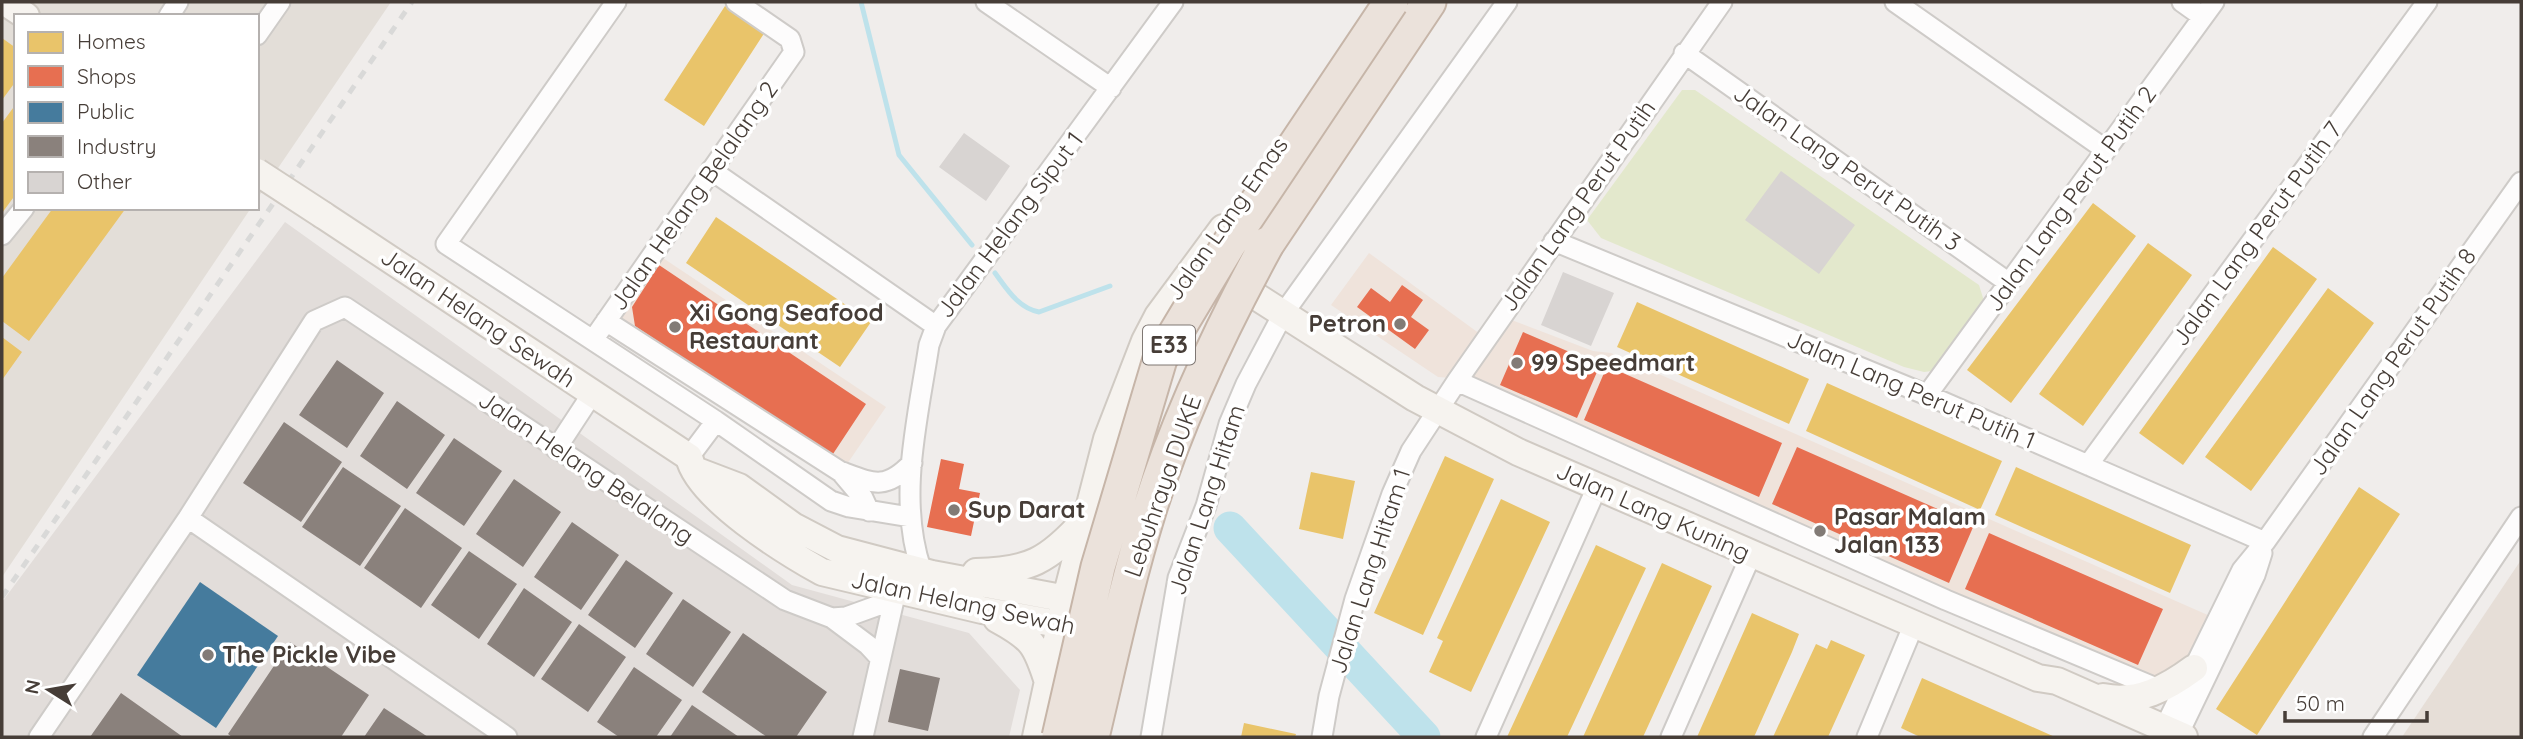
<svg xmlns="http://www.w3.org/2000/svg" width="2523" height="739" viewBox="0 0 2523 739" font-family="Quicksand,sans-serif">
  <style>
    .residential { fill: #e3ded8 }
    .commercial { fill: #efe3db }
    .industrial { fill: #e2ddda }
    .education { fill: #e6ded7 }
    .green { fill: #e3e8cc }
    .homes { fill: #e9c46a }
    .shops { fill: #e76f51 }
    .public { fill: #457b9d }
    .industry { fill: #8a817c }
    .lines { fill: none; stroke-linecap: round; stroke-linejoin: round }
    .stream { stroke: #bee2eb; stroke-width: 5 }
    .river { stroke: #bee2eb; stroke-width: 33 }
    .building { fill: #d8d4d2 }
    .street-casing { stroke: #cecbc8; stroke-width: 23 }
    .secondary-casing { stroke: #d0cac3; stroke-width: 30 }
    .highway-casing { stroke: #c6b5a8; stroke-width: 37 }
    .street { stroke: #fdfcfc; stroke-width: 19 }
    .secondary { stroke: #f6f3ef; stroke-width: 26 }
    .highway { stroke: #ebe2db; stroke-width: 33 }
    .rail { stroke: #d9d9d8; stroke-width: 5; stroke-dasharray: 9 9; stroke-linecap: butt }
    .secondary-bridge-casing { stroke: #d0cac3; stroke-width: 30; stroke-linecap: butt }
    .highway-bridge-casing { stroke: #c6b5a8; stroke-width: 37; stroke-linecap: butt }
    .secondary-bridge { stroke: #f6f3ef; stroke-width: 26 }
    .highway-bridge { stroke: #ebe2db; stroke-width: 33 }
    .poi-dot { fill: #827b76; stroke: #fff; stroke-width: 2.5 }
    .labels { text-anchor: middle; stroke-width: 7; stroke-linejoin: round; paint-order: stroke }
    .shield { fill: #fff; stroke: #7e7773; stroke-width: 2 }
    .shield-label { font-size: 23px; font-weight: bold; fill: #463d37 }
    .street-label { font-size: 24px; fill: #463d37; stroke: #fff }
    .poi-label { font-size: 24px; font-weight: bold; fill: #463d37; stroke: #fff; text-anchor: start }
  </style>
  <rect width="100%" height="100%" fill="#f0edeb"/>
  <!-- residential -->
  <path class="residential" d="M 2,2 L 391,2 L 257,199 L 257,16 L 16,16 L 16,208 L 251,208 L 2,577 Z"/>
  <!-- commercial -->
  <path class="commercial" d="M 1369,253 L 1491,342 L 1509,319 L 1593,351 L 1611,353 L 2210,616 L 2188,664 L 2154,701 L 1471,391 L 1467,379 L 1438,377 L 1331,305 Z
    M 660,256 L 886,407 L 845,467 L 616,319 Z"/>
  <!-- industrial -->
  <path class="industrial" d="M 285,222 L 792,585 L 969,633 L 1020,690 L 1009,737 L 2,737 L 2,602 Z"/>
  <!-- education -->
  <path class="education" d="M 2521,560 L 2521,737 L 2402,737 Z"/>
  <!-- green -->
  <path class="green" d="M 1682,90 L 1695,90 L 1979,285 L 1984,301 L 1932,371 L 1924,372 L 1904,367 L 1601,238 L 1587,220 Z"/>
  <!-- homes -->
  <path class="homes" d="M 725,6 L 765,32 L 704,126 L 664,100 Z
    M 2,38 L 16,48 L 16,81 L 2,100 Z
    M 16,104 L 16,194 L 2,213 L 2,123 Z
    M 2093,203 L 2136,236 L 2011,403 L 1967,370 Z
    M 53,208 L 126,208 L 29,341 L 2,321 L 2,278 Z
    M 716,217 L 871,322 L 840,367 L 686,263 Z
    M 2148,243 L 2192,275 L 2083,426 L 2039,394 Z
    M 2273,247 L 2317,279 L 2183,465 L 2139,433 Z
    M 2328,288 L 2374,323 L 2251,491 L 2205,457 Z
    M 1637,302 L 1809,379 L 1789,424 L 1617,347 Z
    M 2,337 L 22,352 L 2,380 Z
    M 1827,383 L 2002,461 L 1980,510 L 1806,431 Z
    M 1445,456 L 1494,479 L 1423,635 L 1374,613 Z
    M 2016,467 L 2191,545 L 2170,593 L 1995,515 Z
    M 1311,472 L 1355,481 L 1343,539 L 1299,529 Z
    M 2359,487 L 2400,514 L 2257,735 L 2216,709 Z
    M 1501,499 L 1550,522 L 1471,692 L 1429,672 L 1443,641 L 1437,638 Z
    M 1596,545 L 1646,568 L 1630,602 L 1567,737 L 1507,737 Z
    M 1662,563 L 1712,586 L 1643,737 L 1583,737 Z
    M 1752,613 L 1799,634 L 1792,652 L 1754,737 L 1697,737 Z
    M 1831,640 L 1865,655 L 1828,737 L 1773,737 L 1816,644 L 1827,649 Z
    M 1922,678 L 1940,686 L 2055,737 L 1918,736 L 1901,728 Z
    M 1244,723 L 1296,734 L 1295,737 L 1241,737 Z"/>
  <!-- shops -->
  <path class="shops" d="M 659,265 L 866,404 L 831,457 L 635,326 L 632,307 Z
    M 1402,285 L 1423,300 L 1411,317 L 1429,330 L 1415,349 L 1357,307 L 1371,288 L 1390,302 Z
    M 1523,332 L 1600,365 L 1577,418 L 1500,385 Z
    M 1607,366 L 1782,443 L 1759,497 L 1584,420 Z
    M 1797,447 L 1974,525 L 1949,583 L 1772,504 Z
    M 941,459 L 964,464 L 959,489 L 980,493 L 971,536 L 927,527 Z
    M 1989,533 L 2163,609 L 2138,665 L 1965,589 Z"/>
  <!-- public -->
  <path class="public" d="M 200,582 L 278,636 L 216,728 L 137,675 Z"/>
  <!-- industry -->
  <path class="industry" d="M 337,360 L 384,393 L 347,448 L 299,415 Z
    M 397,401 L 445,435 L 407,489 L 360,456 Z
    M 284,422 L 342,462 L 301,522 L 243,483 Z
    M 454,438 L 502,471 L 464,526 L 416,493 Z
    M 343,467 L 401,506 L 360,566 L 302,527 Z
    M 514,479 L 561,512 L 523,567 L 476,534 Z
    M 405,508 L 462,548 L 421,608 L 364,568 Z
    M 572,522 L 619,555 L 581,610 L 534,577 Z
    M 469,551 L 517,584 L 479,639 L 431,605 Z
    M 626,560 L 673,593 L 635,648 L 588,615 Z
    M 524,588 L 572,622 L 534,677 L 487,644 Z
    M 683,599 L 731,632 L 693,687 L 646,654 Z
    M 579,624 L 626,657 L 588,712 L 541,679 Z
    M 743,633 L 827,692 L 796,737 L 767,737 L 702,692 Z
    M 290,642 L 369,695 L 341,737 L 232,737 L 228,734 Z
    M 634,667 L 682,700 L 656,737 L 619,737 L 597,722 Z
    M 900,669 L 940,678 L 928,731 L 888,722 Z
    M 121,693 L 183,737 L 90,737 Z
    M 692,705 L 739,737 L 670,737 Z
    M 384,708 L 428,737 L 364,737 Z"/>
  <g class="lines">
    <!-- stream -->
    <path class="stream" d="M 861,2 L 899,155 L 972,245
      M 995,273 C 1007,289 1018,308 1039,312 L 1110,286"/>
    <!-- river -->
    <path class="river" d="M 1230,528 L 1424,737"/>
  </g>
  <!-- building -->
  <path class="building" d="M 964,133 L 1010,166 L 986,201 L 939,167 Z
    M 1781,171 L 1855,225 L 1819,274 L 1745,220 Z
    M 1563,272 L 1614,293 L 1591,346 L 1541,325 Z"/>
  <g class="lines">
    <defs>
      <path id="street" d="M 616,2 L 446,244 L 716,421 L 831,501 L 849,507 L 910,517
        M 986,2 L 1111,88
        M 1895,2 L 2106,150
        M 2182,2 L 2203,17
        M 169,16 L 178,2
        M 257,35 L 280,2
        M 1684,53 L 2009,283
        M 711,170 L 936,326
        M 2,235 L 24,208
        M 1554,241 L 1927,395 L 2265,542
        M 606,321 L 841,472 L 863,498 L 869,511
        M 593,340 L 794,52 L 790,39 L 736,2
        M 1457,381 L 1946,600 L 2161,690
        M 1927,395 L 2214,2
        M 556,449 L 592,394
        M 689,457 L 716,421
        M 2088,465 L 2427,2
        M 842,472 C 874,484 886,490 912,463
        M 188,518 L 507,737
        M 921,569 C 897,497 918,418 929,345 L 936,326 L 1173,2
        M 832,618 L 846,617 L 893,600
        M 39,737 L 188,518 L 314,321 L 345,307 L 785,600 L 832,618 L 868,645 L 880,658
        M 863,737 L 896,591
        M 1151,737 L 1178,578 L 1206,506 L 1229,424 L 1246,384 L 1283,314 L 1507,2
        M 1322,737 L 1329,696 L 1355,599 L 1392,494 L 1411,451 L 1457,381 L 1722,2
        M 1486,737 L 1597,487
        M 1671,737 L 1751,555
        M 1867,737 L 1914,624
        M 2160,737 L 2242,570 L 2265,542 L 2521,182
        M 2177,737 L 2255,575 L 2262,553
        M 2373,737 L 2521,517"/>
      <path id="secondary" d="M 5,2 L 26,16
        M 323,215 L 689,457 C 698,498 786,552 822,572 L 982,610 L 1102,632
        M 1229,279 L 1415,398 L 1518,452 L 2038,678 L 2057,681 L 2184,737
        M 1126,393 L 1156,343
        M 697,471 L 739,487 L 793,526 L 837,549 L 932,574 L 1083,602
        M 976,572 C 1029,571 1048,561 1084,521
        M 997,619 C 1032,638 1036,644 1048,682
        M 2103,697 C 2138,704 2167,688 2194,668
        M 1036,737 L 1066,598 L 1107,439 L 1145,341 L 1158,316 L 1223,228"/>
      <path id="highway" d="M 1267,244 L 1429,2"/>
    </defs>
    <!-- street casing -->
    <use href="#street" class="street-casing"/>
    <!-- secondary casing -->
    <use href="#secondary" class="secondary-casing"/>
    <!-- highway casing -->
    <use href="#highway" class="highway-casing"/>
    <!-- street -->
    <use href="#street" class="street"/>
    <!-- secondary -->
    <use href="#secondary" class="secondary"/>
    <!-- highway -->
    <use href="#highway" class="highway"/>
    <!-- rail -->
    <path class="rail" d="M 2,597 L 412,2"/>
    <defs>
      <path id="secondary-bridge" d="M 257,172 L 323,215"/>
      <path id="highway-bridge" d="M 1059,737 L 1098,567 L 1160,359 L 1229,244 L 1391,2
        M 1092,737 C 1110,662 1126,585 1149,511 C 1178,418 1220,330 1267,244"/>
    </defs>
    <!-- secondary-bridge casing -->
    <use href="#secondary-bridge" class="secondary-bridge-casing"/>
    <!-- highway-bridge casing -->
    <use href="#highway-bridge" class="highway-bridge-casing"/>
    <!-- secondary-bridge -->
    <use href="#secondary-bridge" class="secondary-bridge"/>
    <!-- highway-bridge -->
    <use href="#highway-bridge" class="highway-bridge"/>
  </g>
  <!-- markers -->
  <g class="poi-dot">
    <circle cx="1400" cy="324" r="7"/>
    <circle cx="675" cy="327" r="7"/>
    <circle cx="1517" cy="363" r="7"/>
    <circle cx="954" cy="510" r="7"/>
    <circle cx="1820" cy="531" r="7"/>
    <circle cx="208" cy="655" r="7"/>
  </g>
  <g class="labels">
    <!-- shield labels -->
    <rect class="shield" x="1143" y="325.5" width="52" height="39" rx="5"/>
    <g class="shield-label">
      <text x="1169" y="353">E33</text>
    </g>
    <!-- street labels -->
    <g class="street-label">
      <text transform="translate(1847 168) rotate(35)" y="8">Jalan Lang Perut Putih 3</text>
      <text transform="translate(694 196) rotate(-55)" y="8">Jalan Helang Belalang 2</text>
      <text transform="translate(2071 199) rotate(-54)" y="8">Jalan Lang Perut Putih 2</text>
      <text transform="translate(1578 206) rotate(-55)" y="8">Jalan Lang Perut Putih</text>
      <text transform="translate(1227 219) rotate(-55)" y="8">Jalan Lang Emas</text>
      <text transform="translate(1010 225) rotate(-53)" y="8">Jalan Helang Siput 1</text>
      <text transform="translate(2257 234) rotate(-54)" y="8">Jalan Lang Perut Putih 7</text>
      <text transform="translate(478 318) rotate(34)" y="8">Jalan Helang Sewah</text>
      <text transform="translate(2393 362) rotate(-55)" y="8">Jalan Lang Perut Putih 8</text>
      <text transform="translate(1911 390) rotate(23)" y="8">Jalan Lang Perut Putih 1</text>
      <text transform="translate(586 468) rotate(34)" y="8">Jalan Helang Belalang</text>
      <text transform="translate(1163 486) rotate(-71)" y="8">Lebuhraya DUKE</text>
      <text transform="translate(1207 500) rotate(-72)" y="8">Jalan Lang Hitam</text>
      <text transform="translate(1653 512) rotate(24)" y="8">Jalan Lang Kuning</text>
      <text transform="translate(1370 571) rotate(-72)" y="8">Jalan Lang Hitam 1</text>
      <text transform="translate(963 603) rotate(12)" y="8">Jalan Helang Sewah</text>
    </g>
    <!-- poi labels -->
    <g class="poi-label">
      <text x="689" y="321">Xi Gong Seafood<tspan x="689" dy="28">Restaurant</tspan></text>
      <text x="1386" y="332" text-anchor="end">Petron</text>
      <text x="1531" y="371">99 Speedmart</text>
      <text x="968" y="518">Sup Darat</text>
      <text x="1834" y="525">Pasar Malam<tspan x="1834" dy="28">Jalan 133</tspan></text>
      <text x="222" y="663">The Pickle Vibe</text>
    </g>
  </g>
  <!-- border -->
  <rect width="2523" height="739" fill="none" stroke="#463d37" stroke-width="7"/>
  <!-- legend -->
  <rect x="14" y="14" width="245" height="196" fill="#ffffff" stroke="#b5b1af" stroke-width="2"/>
  <rect x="28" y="32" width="35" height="21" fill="#e9c46a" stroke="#b5b1af" stroke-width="2"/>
  <text x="77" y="49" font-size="21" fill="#463d37">Homes</text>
  <rect x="28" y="66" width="35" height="21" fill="#e76f51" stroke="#b5b1af" stroke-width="2"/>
  <text x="77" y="84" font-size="21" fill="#463d37">Shops</text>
  <rect x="28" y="102" width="35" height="21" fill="#457b9d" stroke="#b5b1af" stroke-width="2"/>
  <text x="77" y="119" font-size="21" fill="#463d37">Public</text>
  <rect x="28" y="136" width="35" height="21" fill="#8a817c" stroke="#b5b1af" stroke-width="2"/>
  <text x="77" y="154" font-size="21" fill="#463d37">Industry</text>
  <rect x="28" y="172" width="35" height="21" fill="#d8d4d2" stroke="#b5b1af" stroke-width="2"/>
  <text x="77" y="189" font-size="21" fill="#463d37">Other</text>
  <!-- north arrow -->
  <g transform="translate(49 690) rotate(281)" stroke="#ffffff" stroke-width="5" paint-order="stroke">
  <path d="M0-5L12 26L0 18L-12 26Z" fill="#463d37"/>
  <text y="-10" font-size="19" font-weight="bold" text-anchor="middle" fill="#463d37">N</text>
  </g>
  <!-- scale -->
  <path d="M2285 711v10h142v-10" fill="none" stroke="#463d37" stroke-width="3.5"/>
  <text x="2296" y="711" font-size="21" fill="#463d37" stroke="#ffffff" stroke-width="5" paint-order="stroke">50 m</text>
</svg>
